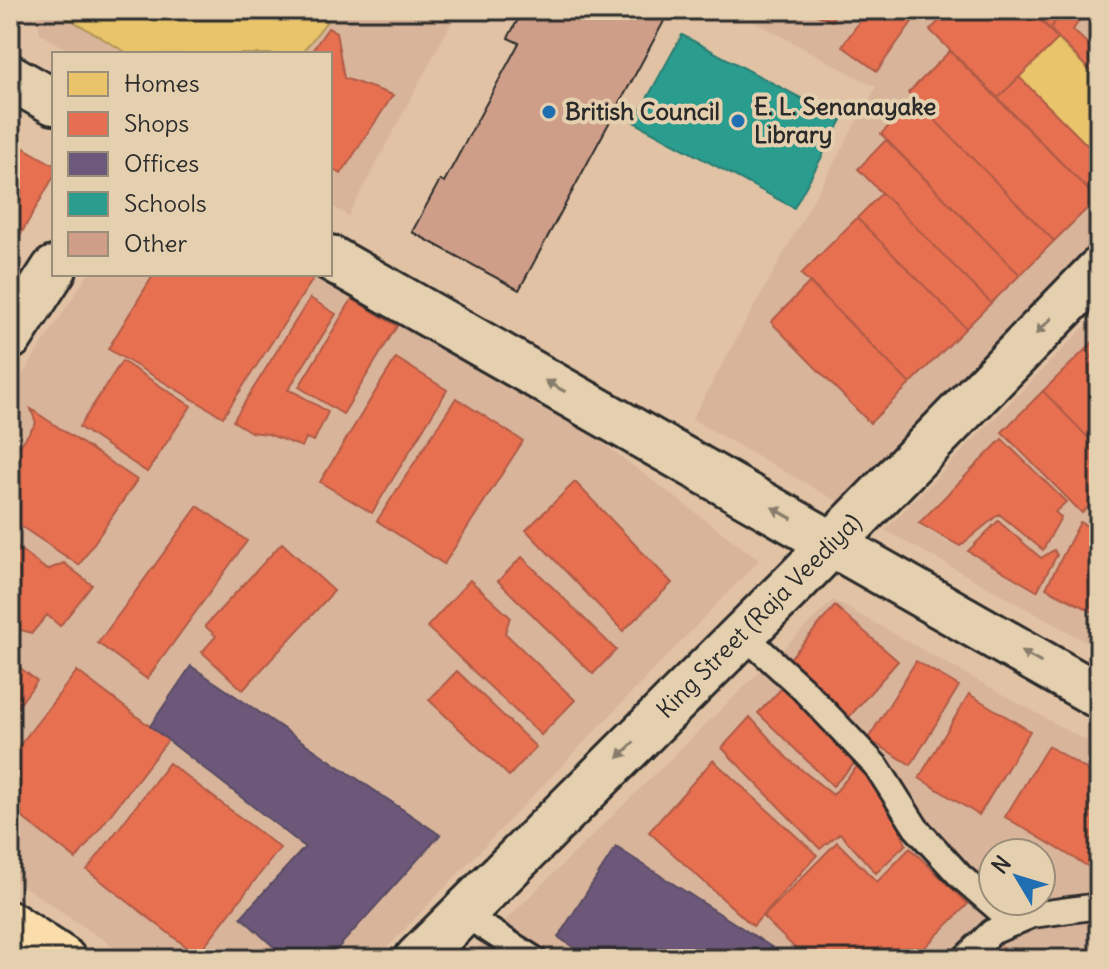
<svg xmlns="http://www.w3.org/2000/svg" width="1109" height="969" viewBox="0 0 1109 969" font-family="Delius,sans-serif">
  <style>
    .built { fill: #d8b49a; fill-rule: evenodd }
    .homes { fill: #e9c46a; stroke: #b09657; stroke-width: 2 }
    .shops { fill: #e76f51; stroke: #af5b46; stroke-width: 2 }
    .offices { fill: #6d597a; stroke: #594b62; stroke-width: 2 }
    .schools { fill: #2a9d8f; stroke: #2a7b71; stroke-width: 2 }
    .building { fill: #cf9e88; stroke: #2b2b2b; stroke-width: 2 }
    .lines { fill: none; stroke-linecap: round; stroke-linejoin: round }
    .lane-casing { stroke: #2b2b2b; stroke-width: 30 }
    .secondary-casing { stroke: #2b2b2b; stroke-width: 50 }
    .primary-casing { stroke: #2b2b2b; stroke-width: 50 }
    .lane { stroke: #e4cfae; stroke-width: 24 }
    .secondary { stroke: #e4cfae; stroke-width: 44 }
    .primary { stroke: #faddab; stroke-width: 44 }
    .oneway { fill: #887d6c }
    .poi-dot { fill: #1f6fb2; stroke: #e4cfae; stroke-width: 3 }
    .labels { text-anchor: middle; stroke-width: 8; stroke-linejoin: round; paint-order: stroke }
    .poi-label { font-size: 24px; font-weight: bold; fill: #2b2b2b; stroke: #e4cfae; text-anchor: start }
    .street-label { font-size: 24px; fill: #2b2b2b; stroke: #e4cfae }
  </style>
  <rect width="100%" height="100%" fill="#e1c2a4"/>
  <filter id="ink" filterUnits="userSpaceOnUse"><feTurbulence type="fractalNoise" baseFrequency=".0125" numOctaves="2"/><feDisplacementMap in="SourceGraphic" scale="16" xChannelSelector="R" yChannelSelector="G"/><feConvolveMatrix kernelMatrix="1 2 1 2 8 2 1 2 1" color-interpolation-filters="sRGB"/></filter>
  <g filter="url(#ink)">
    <!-- built -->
    <path class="built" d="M 37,10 L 458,10 L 348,216 L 330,205 L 330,54 L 74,54 L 40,33 Z
      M 733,10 L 1099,10 L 1099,246 L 842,504 L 692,419 L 876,87 Z
      M 88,274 L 330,274 L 514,377 L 759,560 L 376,959 L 132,959 L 10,877 L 10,394 Z
      M 1099,312 L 1099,649 L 885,530 Z
      M 833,600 L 1099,748 L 1099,959 L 466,959 ZM 993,853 L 1041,853 L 1041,901 L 993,901 Z"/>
    <!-- homes -->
    <path class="homes" d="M 63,10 L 307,10 L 327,21 L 301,54 L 129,54 L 61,14 Z
      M 1058,39 L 1099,80 L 1099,157 L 1019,77 Z"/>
    <!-- shops -->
    <path class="shops" d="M 10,10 L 22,10 L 10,31 Z
      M 804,10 L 836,10 L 832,21 Z
      M 868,10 L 901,10 L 914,19 L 877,71 L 842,46 Z
      M 950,10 L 1031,10 L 1058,39 L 998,98 L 930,30 Z
      M 1031,10 L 1063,10 L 1050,29 Z
      M 1063,10 L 1086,10 L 1073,30 L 1092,48 L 1099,42 L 1099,80 L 1050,29 Z
      M 328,28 L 336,32 L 344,78 L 393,95 L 341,174 L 330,167 L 330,54 L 310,54 Z
      M 950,51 L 1097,199 L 1054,241 L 908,93 Z
      M 1019,77 L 1099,157 L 1099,197 L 1097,199 L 998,98 Z
      M 915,100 L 1054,241 L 1020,275 L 881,134 Z
      M 10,140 L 54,165 L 54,176 L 21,234 L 10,228 Z
      M 886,140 L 1020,275 L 991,303 L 858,169 Z
      M 882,193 L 991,303 L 966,328 L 857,218 Z
      M 857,218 L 966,328 L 910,384 L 801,274 Z
      M 154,274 L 305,274 L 313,279 L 223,417 L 108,349 Z
      M 810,282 L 910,384 L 870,423 L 771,322 Z
      M 310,298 L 336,314 L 288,390 L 296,393 L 328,412 L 314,441 L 306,438 L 302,447 L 268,434 L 251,432 L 233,421 Z
      M 352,299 L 397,326 L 343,414 L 299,387 Z
      M 1099,336 L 1099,364 L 1085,350 Z
      M 1085,350 L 1099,364 L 1099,449 L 1043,391 Z
      M 396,358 L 447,390 L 372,513 L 320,482 Z
      M 122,361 L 191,406 L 147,472 L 79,427 Z
      M 1043,391 L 1099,449 L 1099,496 L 1082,513 L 1002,432 Z
      M 456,398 L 523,441 L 444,564 L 377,521 Z
      M 31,409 L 137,480 L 79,565 L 16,523 L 10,527 L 10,460 L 36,423 Z
      M 1002,439 L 1066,502 L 1055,512 L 1061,517 L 1043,550 L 999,514 L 960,546 L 919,523 Z
      M 575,482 L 672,583 L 623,631 L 526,530 Z
      M 198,506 L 247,541 L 147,679 L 98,643 Z
      M 998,521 L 1041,558 L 1054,550 L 1057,555 L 1037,591 L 968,551 Z
      M 1080,522 L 1099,532 L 1099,615 L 1046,588 Z
      M 10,542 L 47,570 L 64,563 L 92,585 L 60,626 L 47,615 L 32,633 L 10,627 L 11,609 L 10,607 Z
      M 282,543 L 334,591 L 243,690 L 202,652 L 216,636 L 205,626 Z
      M 522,557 L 616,650 L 593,674 L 498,581 Z
      M 470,580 L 510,617 L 505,633 L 575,700 L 541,735 L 427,627 Z
      M 835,606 L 898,661 L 849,717 L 786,663 Z
      M 10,660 L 37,681 L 10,717 Z
      M 916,661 L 959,686 L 911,765 L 868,739 Z
      M 77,671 L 168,740 L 76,859 L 10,808 L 10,758 Z
      M 457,671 L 536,747 L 509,776 L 429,700 Z
      M 783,687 L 858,760 L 833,786 L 758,713 Z
      M 969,694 L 1030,731 L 979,815 L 919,778 Z
      M 750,717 L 787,758 L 833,795 L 859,764 L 886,799 L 906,844 L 876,873 L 840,833 L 820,849 L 722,748 Z
      M 1048,746 L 1099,777 L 1099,873 L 1005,817 Z
      M 713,760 L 817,855 L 753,926 L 649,832 Z
      M 169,763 L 280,848 L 197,955 L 87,870 Z
      M 837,842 L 877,882 L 910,848 L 968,904 L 913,959 L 806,959 L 763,917 Z
      M 1002,947 L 1014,959 L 990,959 Z"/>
    <!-- offices -->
    <path class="offices" d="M 191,666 L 440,835 L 328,959 L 287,959 L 241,917 L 305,847 L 150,726 Z
      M 616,847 L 773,948 L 766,959 L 591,959 L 558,937 Z"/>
    <!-- schools -->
    <path class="schools" d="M 682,35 L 842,120 L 794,208 L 634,122 Z"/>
    <!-- building -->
    <path class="building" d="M 523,10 L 670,10 L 519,290 L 412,232 L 440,180 L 444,182 L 519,43 L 508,38 Z"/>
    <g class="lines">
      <defs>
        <path id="lane" d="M 743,634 L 802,688 L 877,767 L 916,828 L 960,876 L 1014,923
          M 462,913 L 534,959
          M 964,959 L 992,932 L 1032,915 L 1099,906"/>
        <path id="secondary" d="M 10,77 L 54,102
          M 330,258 L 1099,696
          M 10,337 L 54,269
          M 417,959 L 799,578 L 1099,270"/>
        <path id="primary" d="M 10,924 L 63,959"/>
      </defs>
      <!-- lane casing -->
      <use href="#lane" class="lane-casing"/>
      <!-- secondary casing -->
      <use href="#secondary" class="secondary-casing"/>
      <!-- primary casing -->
      <use href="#primary" class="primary-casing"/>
      <!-- lane -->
      <use href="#lane" class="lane"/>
      <!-- secondary -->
      <use href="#secondary" class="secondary"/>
      <!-- primary -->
      <use href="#primary" class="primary"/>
    </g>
    <!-- one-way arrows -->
    <defs><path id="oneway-solid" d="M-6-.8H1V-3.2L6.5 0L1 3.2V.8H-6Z" transform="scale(2)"/></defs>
    <g class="oneway">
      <use href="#oneway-solid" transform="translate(1044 326) rotate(134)"/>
      <use href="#oneway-solid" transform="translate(555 386) rotate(-151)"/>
      <use href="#oneway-solid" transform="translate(782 513) rotate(-150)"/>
      <use href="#oneway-solid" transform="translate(1031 657) rotate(-151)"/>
      <use href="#oneway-solid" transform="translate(626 750) rotate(135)"/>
    </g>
  </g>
  <!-- markers -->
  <g class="poi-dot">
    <circle cx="549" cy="112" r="8"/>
    <circle cx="738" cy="121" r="8"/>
  </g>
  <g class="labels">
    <!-- poi labels -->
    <g class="poi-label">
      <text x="754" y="115">E. L. Senanayake<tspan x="754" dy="28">Library</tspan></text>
      <text x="565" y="120">British Council</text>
    </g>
    <!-- street labels -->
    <g class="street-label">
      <text transform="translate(759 616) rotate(-45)" y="8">King Street (Raja Veediya)</text>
    </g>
  </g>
  <!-- margin -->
  <rect width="1109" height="969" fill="none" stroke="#e4cfae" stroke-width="40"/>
  <rect x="20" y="20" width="1069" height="929" fill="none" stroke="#2b2b2b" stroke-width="3" filter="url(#ink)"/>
  <!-- legend -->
  <rect x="52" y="52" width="280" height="224" fill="#e4cfae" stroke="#9a8d7a" stroke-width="2"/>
  <rect x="68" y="72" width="40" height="24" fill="#e9c46a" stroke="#9a8d7a" stroke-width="2"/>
  <text x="124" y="92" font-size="24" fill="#2b2b2b">Homes</text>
  <rect x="68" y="112" width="40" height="24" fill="#e76f51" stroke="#9a8d7a" stroke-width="2"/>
  <text x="124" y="132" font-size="24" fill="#2b2b2b">Shops</text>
  <rect x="68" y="152" width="40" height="24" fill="#6d597a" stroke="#9a8d7a" stroke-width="2"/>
  <text x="124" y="172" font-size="24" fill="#2b2b2b">Offices</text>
  <rect x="68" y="192" width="40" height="24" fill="#2a9d8f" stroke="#9a8d7a" stroke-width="2"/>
  <text x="124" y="212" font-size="24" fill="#2b2b2b">Schools</text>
  <rect x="68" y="232" width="40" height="24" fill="#cf9e88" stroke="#9a8d7a" stroke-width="2"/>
  <text x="124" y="252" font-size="24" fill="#2b2b2b">Other</text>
  <!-- north arrow -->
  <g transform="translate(1017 877) rotate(308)"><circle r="38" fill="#e4cfae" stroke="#9a8d7a" stroke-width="2"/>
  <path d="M0-6L14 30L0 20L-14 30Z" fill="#1f6fb2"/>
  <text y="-12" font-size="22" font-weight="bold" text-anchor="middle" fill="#2b2b2b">N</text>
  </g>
</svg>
